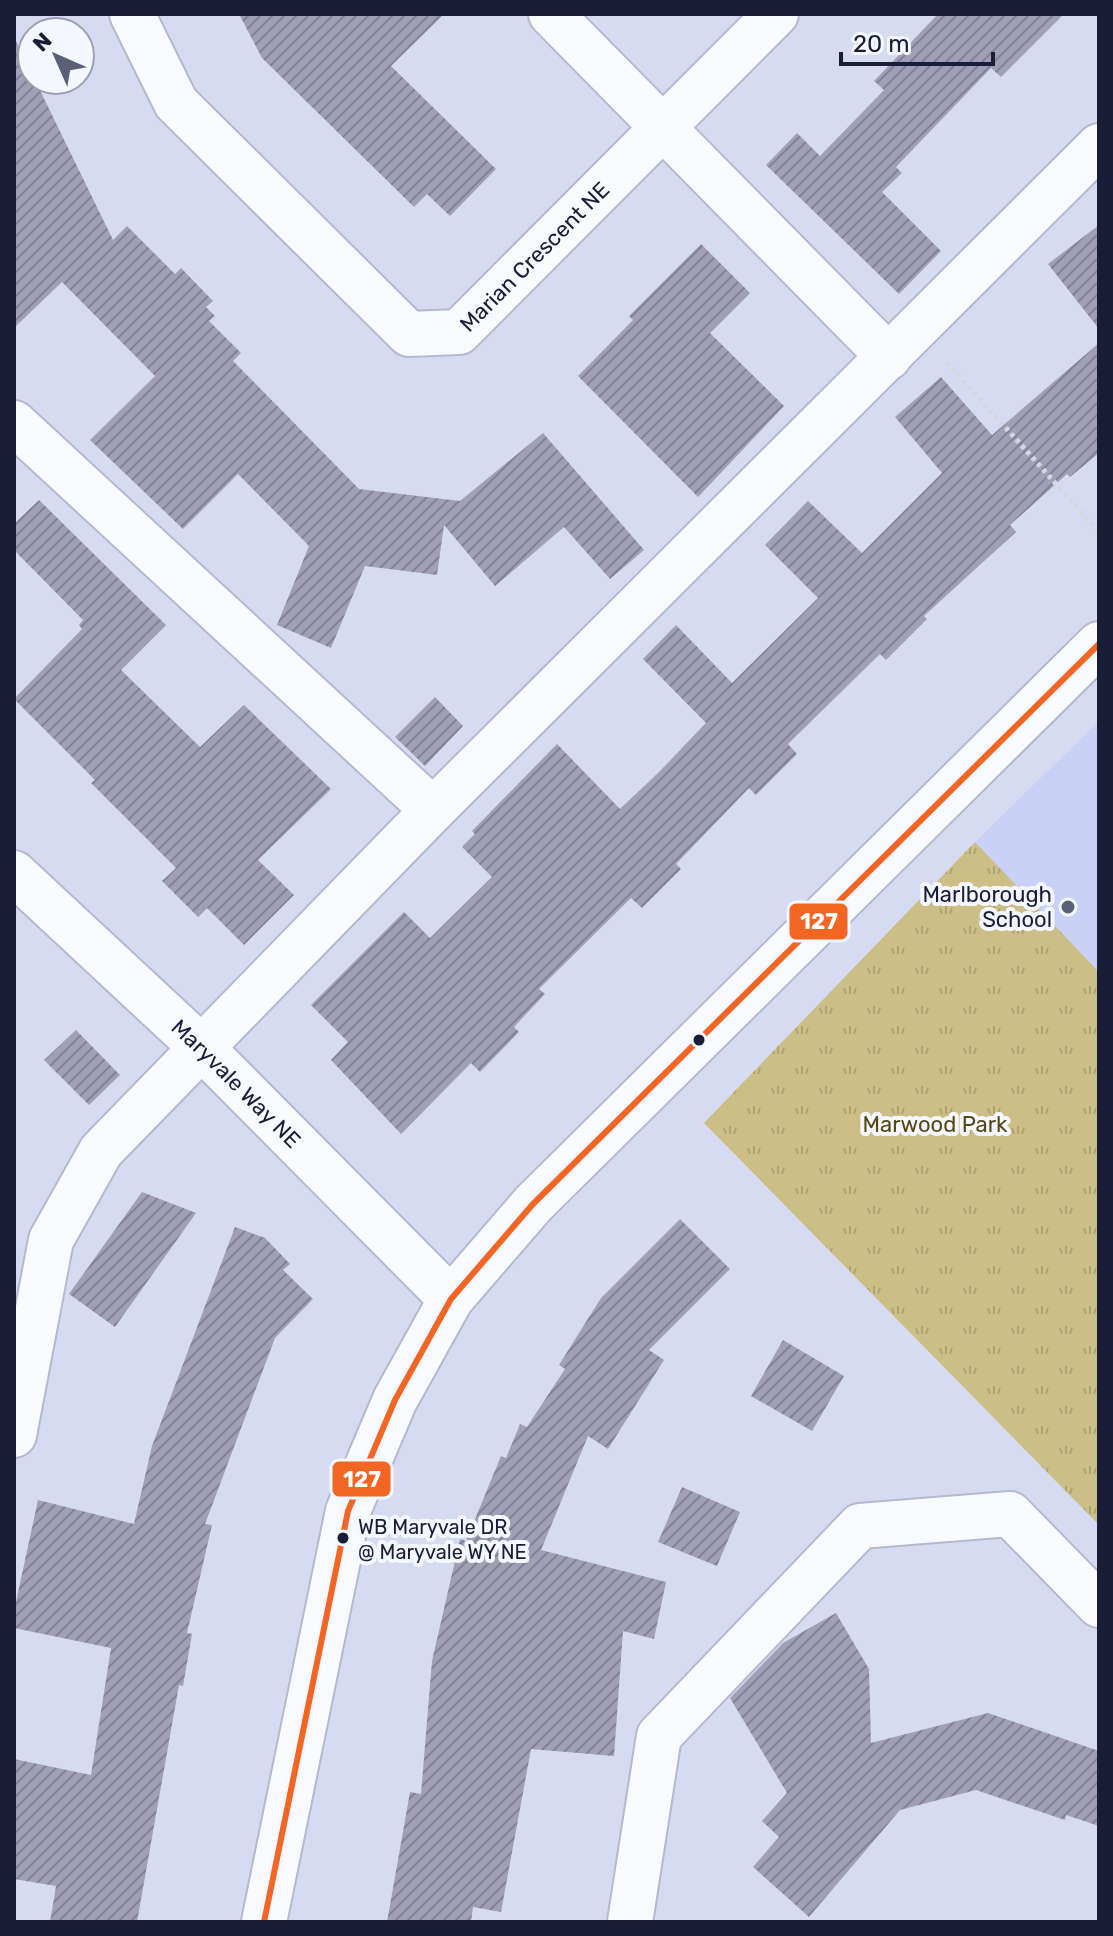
<svg xmlns="http://www.w3.org/2000/svg" width="1113" height="1936" viewBox="0 0 1113 1936" font-family="Rubik,sans-serif">
  <style>
    .built { fill: #c9d2f6 }
    .grass { fill: url(#grass-tufts) }
    .building { fill: url(#building-hatch) }
    .lines { fill: none; stroke-linecap: round; stroke-linejoin: round }
    .minor-casing { stroke: #b4b9d0; stroke-width: 48 }
    .path { stroke: #d5d7de; stroke-width: 5; stroke-dasharray: 4 4; stroke-linecap: butt }
    .minor { stroke: #f9fafd; stroke-width: 44 }
    .bus-1-casing { stroke: #f5f7fe; stroke-width: 12 }
    .bus-1 { stroke: #f26522; stroke-width: 6 }
    .poi-dot { fill: #5b6079; stroke: #f5f7fe; stroke-width: 3 }
    .bus-dot { fill: #191d38; stroke: #f5f7fe; stroke-width: 3 }
    .labels { text-anchor: middle; stroke-width: 8; stroke-linejoin: round; paint-order: stroke }
    .bus-label { font-size: 20px; fill: #191d38; stroke: #f5f7fe; text-anchor: start }
    .street-label { font-size: 22px; fill: #191d38; stroke: #f5f7fe }
    .poi-label { font-size: 22px; fill: #191d38; stroke: #f5f7fe; text-anchor: end }
    .park-label { font-size: 22px; fill: #554814; stroke: #f5f7fe }
    .line-badge { stroke: #f5f7fe; stroke-width: 3 }
    .badge-label { font-size: 22px; text-anchor: middle; font-weight: bold; fill: #fff }
  </style>
  <defs>
    <pattern id="grass-tufts" width="24" height="20" patternUnits="userSpaceOnUse" patternTransform="scale(2)"><rect width="24" height="20" fill="#ccbe87"/><path d="M3 7l-1-3M5 7V3M7 7l1-3M15 17l-1-3M17 17v-4M19 17l1-3" fill="none" stroke="#afa375"/></pattern>
    <pattern id="building-hatch" width="6" height="6" patternUnits="userSpaceOnUse" patternTransform="scale(2)"><rect width="6" height="6" fill="#a09fb6"/><path d="M-1 1l2-2M0 6l6-6M5 7l2-2" fill="none" stroke="#828195"/></pattern>
  </defs>
  <rect width="100%" height="100%" fill="#d6dbf2"/>
  <!-- built -->
  <path class="built" d="M 1099,721 L 1099,972 L 975,842 Z"/>
  <!-- grass -->
  <path class="grass" d="M 975,842 L 1099,972 L 1099,1525 L 704,1123 Z"/>
  <!-- building -->
  <path class="building" d="M 239,14 L 444,14 L 391,66 L 496,169 L 450,216 L 427,194 L 414,207 L 262,58 Z
    M 938,14 L 1064,14 L 1001,77 L 991,68 L 896,167 L 902,173 L 882,192 L 941,251 L 899,294 L 766,165 L 797,133 L 820,156 L 884,90 L 874,81 Z
    M 14,37 L 113,240 L 127,226 L 175,274 L 181,268 L 213,301 L 206,307 L 215,316 L 209,321 L 241,353 L 233,361 L 359,489 L 460,501 L 543,433 L 644,550 L 610,579 L 564,527 L 495,586 L 444,525 L 437,575 L 365,566 L 331,648 L 277,625 L 309,546 L 238,474 L 183,529 L 90,440 L 155,376 L 62,282 L 14,328 Z
    M 1099,225 L 1099,329 L 1048,264 Z
    M 701,244 L 750,293 L 710,333 L 784,406 L 698,497 L 578,376 L 633,320 L 629,316 Z
    M 1099,343 L 1099,453 L 1070,477 L 1067,474 L 1010,525 L 1016,532 L 924,616 L 927,619 L 886,660 L 880,654 L 788,744 L 797,754 L 756,795 L 749,788 L 676,864 L 681,869 L 642,908 L 631,898 L 539,989 L 545,994 L 514,1027 L 519,1032 L 480,1072 L 471,1063 L 401,1134 L 331,1060 L 348,1042 L 311,1005 L 404,912 L 430,938 L 492,877 L 462,847 L 475,834 L 472,831 L 557,744 L 620,809 L 659,772 L 706,723 L 643,659 L 676,625 L 732,683 L 818,598 L 765,545 L 808,501 L 862,553 L 942,473 L 895,417 L 941,377 L 992,435 Z
    M 39,500 L 166,625 L 121,670 L 200,747 L 244,705 L 331,789 L 258,860 L 294,895 L 244,945 L 207,908 L 198,917 L 162,881 L 176,868 L 91,783 L 95,780 L 14,699 L 82,629 L 79,625 L 83,620 L 14,550 L 14,524 Z
    M 435,697 L 463,726 L 425,766 L 395,737 Z
    M 76,1030 L 120,1075 L 89,1105 L 44,1060 Z
    M 142,1192 L 196,1213 L 115,1327 L 69,1294 Z
    M 680,1219 L 730,1269 L 649,1350 L 664,1360 L 608,1449 L 588,1436 L 541,1550 L 666,1582 L 654,1639 L 623,1631 L 614,1756 L 531,1749 L 501,1912 L 473,1907 L 471,1922 L 387,1922 L 410,1792 L 421,1794 L 432,1661 L 460,1539 L 466,1541 L 501,1456 L 506,1458 L 520,1424 L 527,1427 L 565,1369 L 559,1365 L 601,1298 Z
    M 235,1227 L 265,1238 L 290,1264 L 283,1270 L 313,1299 L 275,1338 L 205,1524 L 212,1525 L 187,1633 L 192,1634 L 183,1686 L 179,1685 L 137,1922 L 50,1922 L 56,1886 L 14,1879 L 14,1759 L 91,1775 L 111,1648 L 14,1628 L 14,1611 L 38,1500 L 134,1524 L 152,1446 Z
    M 783,1340 L 844,1376 L 812,1431 L 751,1396 Z
    M 682,1487 L 740,1512 L 717,1566 L 658,1542 Z
    M 836,1613 L 869,1669 L 871,1743 L 988,1713 L 1099,1751 L 1099,1826 L 1066,1815 L 1065,1820 L 976,1790 L 900,1810 L 809,1917 L 753,1867 L 779,1837 L 762,1821 L 787,1793 L 730,1698 L 783,1643 Z"/>
  <g class="lines">
    <defs>
      <g id="minor">
        <path id="s1" d="M 132,14 L 176,103 L 409,334 L 459,332 L 776,14"/>
        <path d="M 551,14 L 889,357"/>
        <path d="M 14,423 L 433,810"/>
        <path id="s2" d="M 14,873 L 203,1049 L 451,1299"/>
        <path d="M 14,1435 L 51,1240 L 101,1151 L 433,810 L 1099,146"/>
        <path d="M 264,1922 L 348,1511 L 395,1400 L 451,1299 L 533,1204 L 1099,644"/>
        <path d="M 630,1922 L 659,1736 L 860,1526 L 1010,1514 L 1099,1605"/>
      </g>
    </defs>
    <!-- minor casing -->
    <use href="#minor" class="minor-casing"/>
    <!-- path -->
    <path class="path" d="M 947,362 L 1099,532"/>
    <!-- minor -->
    <use href="#minor" class="minor"/>
    <defs>
      <path id="bus-1" d="M 264,1922 L 348,1511 L 395,1400 L 451,1299 L 533,1204 L 1099,644"/>
    </defs>
    <!-- bus-1 casing -->
    <use href="#bus-1" class="bus-1-casing"/>
    <!-- bus-1 -->
    <use href="#bus-1" class="bus-1"/>
  </g>
  <!-- markers -->
  <circle class="poi-dot" cx="1068" cy="907" r="8"/>
  <g class="bus-dot">
    <circle cx="699" cy="1040" r="7"/>
    <circle cx="343" cy="1538" r="7"/>
  </g>
  <g class="labels">
    <!-- bus labels -->
    <g class="bus-label">
      <text x="358" y="1534">WB Maryvale DR<tspan x="358" dy="25">@ Maryvale WY NE</tspan></text>
    </g>
    <!-- street labels -->
    <g class="street-label">
      <text dy="8" stroke="none"><textPath href="#s1" startOffset="584">Marian Crescent NE</textPath></text>
      <text dy="8" stroke="none"><textPath href="#s2" startOffset="306">Maryvale Way NE</textPath></text>
    </g>
    <!-- poi labels -->
    <g class="poi-label">
      <text x="1052" y="902">Marlborough<tspan x="1052" dy="25">School</tspan></text>
    </g>
    <!-- park labels -->
    <g class="park-label">
      <text x="935" y="1132">Marwood Park</text>
    </g>
  </g>
  <g class="line-badge">
    <rect x="788" y="902" width="61" height="39" rx="8" fill="#f26522"/>
    <rect x="331" y="1460" width="61" height="38" rx="8" fill="#f26522"/>
  </g>
  <g class="badge-label">
    <text x="819" y="929">127</text>
    <text x="362" y="1487">127</text>
  </g>
  <!-- border -->
  <rect width="1113" height="1936" fill="none" stroke="#191d38" stroke-width="32"/>
  <!-- north arrow -->
  <g transform="translate(56 56) rotate(315)"><circle r="38" fill="#f5f7fe" stroke="#9da0af" stroke-width="2"/>
  <path d="M0-6L14 30L0 20L-14 30Z" fill="#5b6079"/>
  <text y="-12" font-size="22" font-weight="bold" text-anchor="middle" fill="#191d38">N</text>
  </g>
  <!-- scale -->
  <path d="M841 52v12h152v-12" fill="none" stroke="#191d38" stroke-width="4"/>
  <text x="853" y="52" font-size="24" fill="#191d38" stroke="#f5f7fe" stroke-width="6" paint-order="stroke">20 m</text>
</svg>
